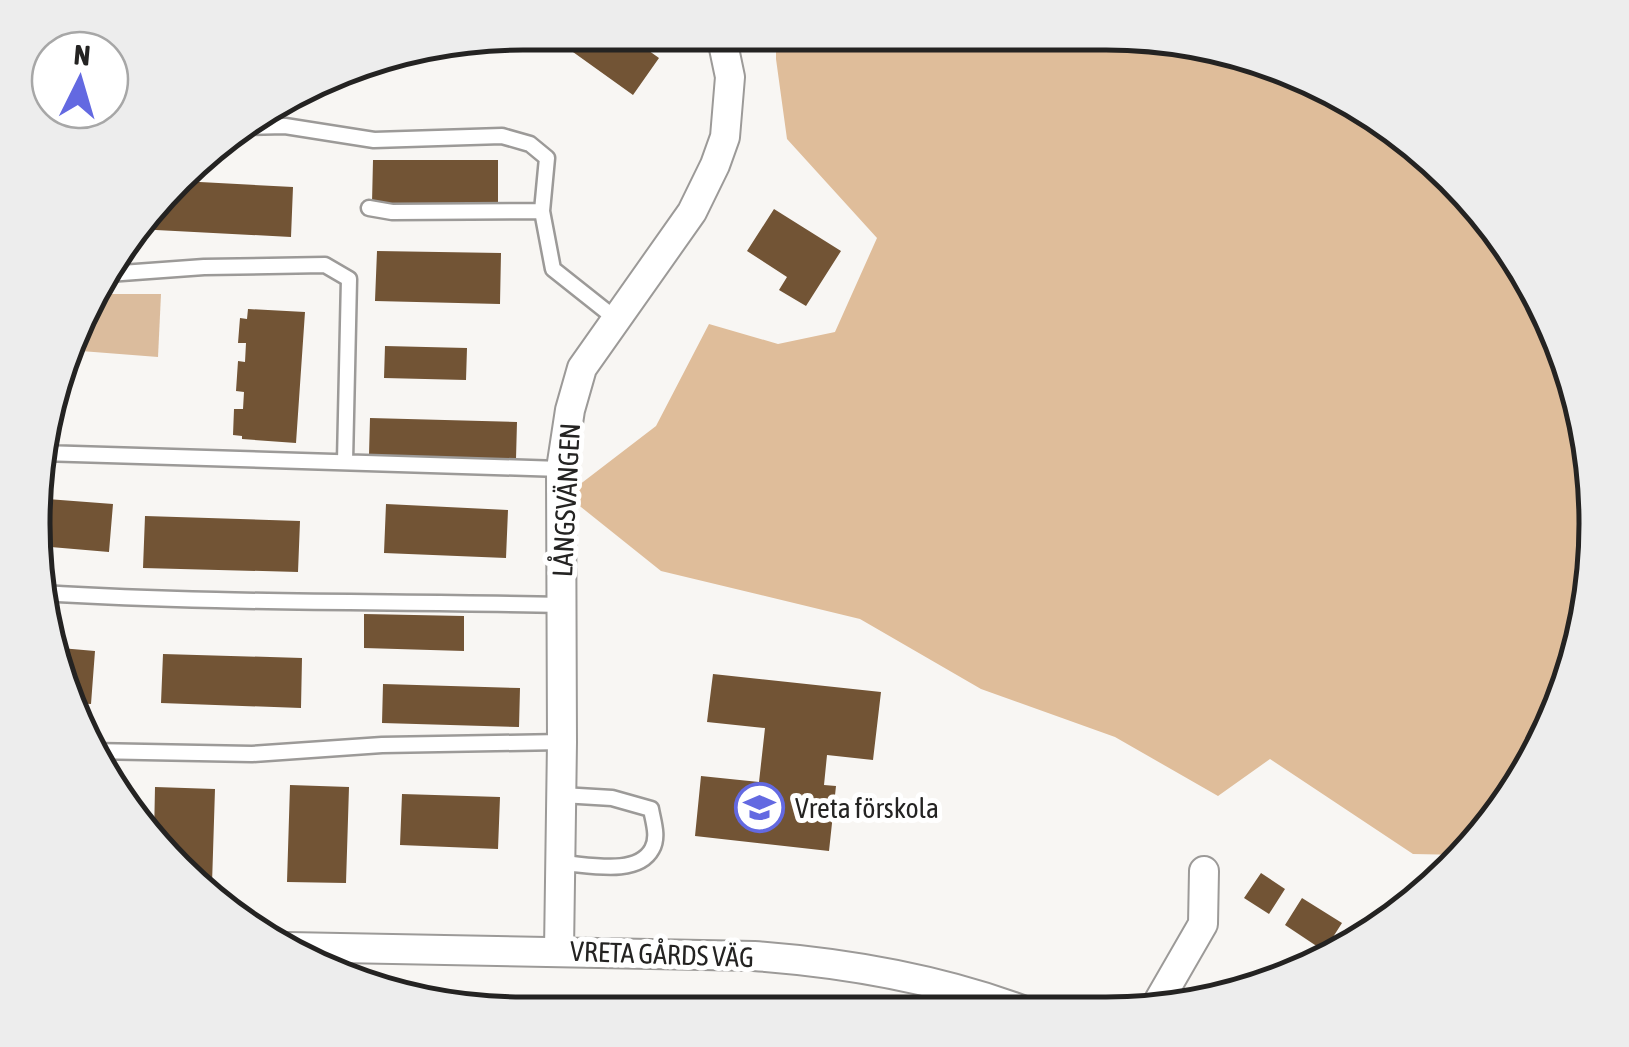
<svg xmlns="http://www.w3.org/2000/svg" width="1629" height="1047" viewBox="0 0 1629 1047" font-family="'Asap Condensed',sans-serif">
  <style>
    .green { fill: #dbbc9d }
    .forest { fill: #dfbd9a }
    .building { fill: #725435 }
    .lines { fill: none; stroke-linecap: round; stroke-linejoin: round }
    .lane-casing { stroke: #9c9a98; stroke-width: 19 }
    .street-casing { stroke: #9c9a98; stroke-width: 32 }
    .lane { stroke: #fff; stroke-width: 14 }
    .street { stroke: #fff; stroke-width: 28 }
    .labels { text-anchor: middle; stroke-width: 10; stroke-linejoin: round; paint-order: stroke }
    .street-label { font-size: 28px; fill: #242322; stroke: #fff }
    .poi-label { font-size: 28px; fill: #242322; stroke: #fff; text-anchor: start }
    .rim { fill: none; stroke: #242322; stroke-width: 5 }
  </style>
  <rect width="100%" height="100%" fill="#f8f6f3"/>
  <!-- green -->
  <path class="green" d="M 97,294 L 161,294 L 158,357 L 81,351 L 85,317 Z"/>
  <!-- forest -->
  <path class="forest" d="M 776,34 L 1170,37 L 1294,70 L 1429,154 L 1546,306 L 1595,491 L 1571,681 L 1475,847 L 1464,855 L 1413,854 L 1270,759 L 1218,796 L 1115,737 L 981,689 L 860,619 L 661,571 L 566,495 L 656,426 L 709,324 L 778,344 L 835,332 L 877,238 L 787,139 L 776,59 Z"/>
  <!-- building -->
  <path class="building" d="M 577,33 L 624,33 L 659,58 L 633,95 L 566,47 Z
    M 373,160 L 498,160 L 498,204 L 372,203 Z
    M 181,181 L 293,187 L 291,237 L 137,229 L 137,221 Z
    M 774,209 L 841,251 L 806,306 L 779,290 L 787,277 L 747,251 Z
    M 377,251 L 501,253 L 500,304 L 375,301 Z
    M 248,309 L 305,312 L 296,443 L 242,439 L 242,436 L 233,435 L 234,409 L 243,409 L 244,392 L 236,391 L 238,361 L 245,362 L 246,343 L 238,343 L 240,318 L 247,319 Z
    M 385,346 L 467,348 L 466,380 L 384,378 Z
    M 370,418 L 517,422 L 516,459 L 369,455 Z
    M 34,498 L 113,504 L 109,552 L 39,546 Z
    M 386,504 L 508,510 L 506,558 L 384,553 Z
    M 145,516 L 300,521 L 298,572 L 143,568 Z
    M 364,614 L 464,616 L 464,651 L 364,648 Z
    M 49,647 L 95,651 L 91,704 L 71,703 Z
    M 163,654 L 302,658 L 301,708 L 161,703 Z
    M 713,674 L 881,692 L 873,760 L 827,755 L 824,785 L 836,786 L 829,851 L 695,836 L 701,776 L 759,782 L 765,728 L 707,722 Z
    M 383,684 L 520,688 L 519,727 L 382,723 Z
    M 290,785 L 349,787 L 346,883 L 287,882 Z
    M 155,787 L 215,789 L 212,884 L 193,884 L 154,837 Z
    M 402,794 L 500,797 L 498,849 L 400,845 Z
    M 1261,873 L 1285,889 L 1269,914 L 1244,898 Z
    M 1302,898 L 1342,923 L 1324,951 L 1285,925 Z
    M 534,1001 L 572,1004 L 571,1011 L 533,1011 Z
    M 604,1005 L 645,1008 L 645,1011 L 603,1011 Z"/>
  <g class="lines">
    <defs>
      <path id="lane" d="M 238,127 L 285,126 L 374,140 L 502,136 L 530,144 L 547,158 L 542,211 L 553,269 L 616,319
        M 369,208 L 392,212 L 542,211
        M 108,274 L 204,267 L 325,265 L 349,279 L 345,461
        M 41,453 L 561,469
        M 48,453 L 55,386
        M 43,593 C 216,604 389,601 562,605
        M 91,751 L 252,754 L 382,745 L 562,742
        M 561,863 C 586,864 637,877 652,849 C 659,837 653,821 651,809 L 612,798 L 562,795"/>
      <path id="street" d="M 288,947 L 754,956 C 849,963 941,979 1030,1013
        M 559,951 L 562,742 L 561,469 L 570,410 L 582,368 L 692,212 L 715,165 L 725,137 L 730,77 L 721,34
        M 1154,1009 L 1203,924 L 1204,871"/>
    </defs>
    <!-- lane casing -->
    <use href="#lane" class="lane-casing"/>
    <!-- street casing -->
    <use href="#street" class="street-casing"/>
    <!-- lane -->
    <use href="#lane" class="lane"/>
    <!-- street -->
    <use href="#street" class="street"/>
  </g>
  <!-- icons -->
  <defs>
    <symbol id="school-ring" viewBox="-11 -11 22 22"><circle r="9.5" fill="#fff" stroke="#6369e1" stroke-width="1.5"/><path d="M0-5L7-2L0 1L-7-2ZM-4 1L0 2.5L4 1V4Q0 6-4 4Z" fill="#6369e1"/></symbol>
  </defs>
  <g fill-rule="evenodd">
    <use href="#school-ring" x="732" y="780" width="55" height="55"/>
  </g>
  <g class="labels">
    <!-- street labels -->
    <g class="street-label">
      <text transform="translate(566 500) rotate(-87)" y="10">LÅNGSVÄNGEN</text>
      <text transform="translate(662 954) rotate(2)" y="10">VRETA GÅRDS VÄG</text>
    </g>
    <!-- poi labels -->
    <g class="poi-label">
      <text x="795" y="818">Vreta förskola</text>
    </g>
  </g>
  <!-- crop -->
  <path d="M0 0H1629V1047H0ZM523 50H1106A473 473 0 0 1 1579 523V524A473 473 0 0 1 1106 997H523A473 473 0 0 1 50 524V523A473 473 0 0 1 523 50Z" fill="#ededed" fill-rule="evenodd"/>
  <path class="rim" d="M523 50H1106A473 473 0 0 1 1579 523V524A473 473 0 0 1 1106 997H523A473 473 0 0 1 50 524V523A473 473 0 0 1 523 50Z"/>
  <!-- north arrow -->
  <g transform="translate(80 80) rotate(5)"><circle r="48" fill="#ffffff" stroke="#a7a7a7" stroke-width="2.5"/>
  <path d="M0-8L18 38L0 25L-18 38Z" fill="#6369e1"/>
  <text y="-15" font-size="28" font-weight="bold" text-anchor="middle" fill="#242322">N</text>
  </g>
</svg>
